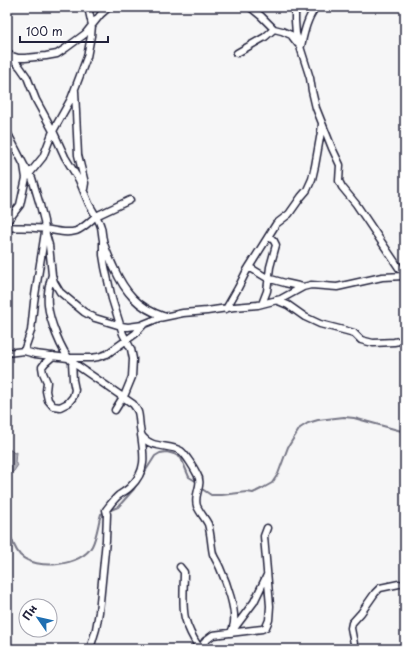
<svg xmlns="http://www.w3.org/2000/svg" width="412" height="656" viewBox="0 0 412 656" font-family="'Playpen Sans',sans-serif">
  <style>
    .water { fill: #aeaeb7; stroke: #767685 }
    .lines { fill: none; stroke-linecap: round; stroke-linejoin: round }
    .stream { stroke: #767685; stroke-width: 2 }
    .minor-casing { stroke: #22223b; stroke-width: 9 }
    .minor { stroke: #fff; stroke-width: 6 }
  </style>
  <rect width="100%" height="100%" fill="#f6f6f7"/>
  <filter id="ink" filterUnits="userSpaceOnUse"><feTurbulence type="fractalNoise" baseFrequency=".025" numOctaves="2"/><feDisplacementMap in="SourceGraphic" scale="8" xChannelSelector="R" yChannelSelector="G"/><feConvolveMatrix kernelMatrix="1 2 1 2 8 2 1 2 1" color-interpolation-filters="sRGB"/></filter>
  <g filter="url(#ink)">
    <!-- water -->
    <path class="water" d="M 7,450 L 11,450 L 14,453 L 16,452 L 15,463 L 18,465 L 14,471 L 7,476 Z"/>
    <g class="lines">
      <!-- stream -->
      <path class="stream" d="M 7,525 C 10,535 13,547 20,555 C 36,571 82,566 92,546 C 97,536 98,524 101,514 L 118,507 L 134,489 L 155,456 L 160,453 L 167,452 L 174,454 L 181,458 L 189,477 L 197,482 L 196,485 L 211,495 L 222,495 L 247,492 L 253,493 L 263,488 L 272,483 L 278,474 L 288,447 L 300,428 L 308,423 L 318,420 L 344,417 L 354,418 L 405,432"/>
      <defs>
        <path id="minor" d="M 250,7 L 261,16 L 274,29 L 282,31 L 291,35 L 298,44
          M 295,7 L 295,21 L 296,34 L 310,78 L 312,91 L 316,108 L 332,148 L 340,165 L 339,181 L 342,187 L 356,204 L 399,268 L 405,274
          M 301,46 C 304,33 307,18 316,7
          M 7,52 L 20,67 L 27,77 L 36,100 L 53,131 L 65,157 L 79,180 L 89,204 L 96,216 C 90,221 84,228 76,231 C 63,235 49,228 35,228 C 26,227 16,228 7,227
          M 237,53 L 265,37 L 274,29
          M 12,56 L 18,58 L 25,58 L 46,56 L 57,54 L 66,48 L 85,34 L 101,14 L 109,7
          M 75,91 L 78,155 L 85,183 L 84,189
          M 7,132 L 24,165 L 26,178 L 20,205 L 10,218 L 7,221
          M 24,165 L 32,178 L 40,205 L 44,221 L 45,231 L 49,245 L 52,275 L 54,282 L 60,292 L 84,312 L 95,318 L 121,326 L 128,327 L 143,325
          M 26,178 L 43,157 L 53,131 L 71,99 L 87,57 L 91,36 L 92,25 L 88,7
          M 130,200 L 96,216 C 98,220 100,223 101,227 C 102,231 102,236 103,240 C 105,249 110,259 114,268 C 125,292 138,308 163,316
          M 103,239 L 103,255 L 105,267 L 112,299 L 123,334 L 131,349 L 133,359 L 132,377 L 125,394 L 115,410
          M 249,267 L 267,278 L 285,283 L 303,287
          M 52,275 C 49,284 47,294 48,304 C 49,319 61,351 72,362 L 133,404 C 135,407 137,409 138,412 C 140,418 139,431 142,436 C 151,449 170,444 181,451 C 186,455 194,468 197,474 C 204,485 193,494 197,506 C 200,513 205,518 208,524 C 211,534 211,545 213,554 C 215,559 218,563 220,568 C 226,581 238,613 233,627 C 233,629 231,631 231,633
          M 276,300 L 288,305 L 305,317 L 320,324 L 347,331 L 354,333 L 361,340 L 373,343 L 394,342 L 405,340
          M 262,304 L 267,291 L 270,267 L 276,245 L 274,241 L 269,236
          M 226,309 L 238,288 L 246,272 L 276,224 L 289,214 L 301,197 L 307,190 L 312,179 L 315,166 L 321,132 L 322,124
          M 24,351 L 31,331 L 34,302 L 45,232
          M 7,353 L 24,351 L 35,354 L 68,358 L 91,358 L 98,357 L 107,354 L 135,334 L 144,324 L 159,318 L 183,313 L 207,311 L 234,307 L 258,305 L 281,299 L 303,287 L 311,285 L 337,287 L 382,277 L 405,276
          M 53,356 L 45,363 L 42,367 L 43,373 L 47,382 L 46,391 L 48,400 L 53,406 L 60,407 L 68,403 L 73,397 L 75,390 L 73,380 L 72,362
          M 180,567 L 184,572 C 184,586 182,605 185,618 C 188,629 194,640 200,649
          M 233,630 L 254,602 L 267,575
          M 90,649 L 96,629 L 99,612 L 106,540 L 107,514 L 106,510 C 110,505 114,499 119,495 C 123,492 128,490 131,486 C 147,471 144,455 141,435
          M 201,649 L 205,641 L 213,635 L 262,629 L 266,627 L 269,620 L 270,606 L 264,536 L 267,528
          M 355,649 L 351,628 L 352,623 L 361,613 L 375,593 L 380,588 L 399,584"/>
      </defs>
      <!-- minor casing -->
      <use href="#minor" class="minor-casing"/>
      <!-- minor -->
      <use href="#minor" class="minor"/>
    </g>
  </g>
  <!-- margin -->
  <rect width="412" height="656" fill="none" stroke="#fff" stroke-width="24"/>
  <rect x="12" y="12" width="388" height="632" fill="none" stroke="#22223b" stroke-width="1.5" filter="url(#ink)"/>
  <!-- north arrow -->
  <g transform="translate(38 618) rotate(304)"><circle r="19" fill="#ffffff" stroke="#a7a7b1"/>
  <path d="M0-3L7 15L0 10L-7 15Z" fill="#1f6fb2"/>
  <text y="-6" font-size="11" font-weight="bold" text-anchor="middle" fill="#22223b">Пн</text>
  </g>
  <!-- scale -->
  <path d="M20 36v6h88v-6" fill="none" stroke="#22223b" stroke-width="2"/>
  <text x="26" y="36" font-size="12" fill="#22223b" stroke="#ffffff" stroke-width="3" paint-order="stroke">100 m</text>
</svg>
